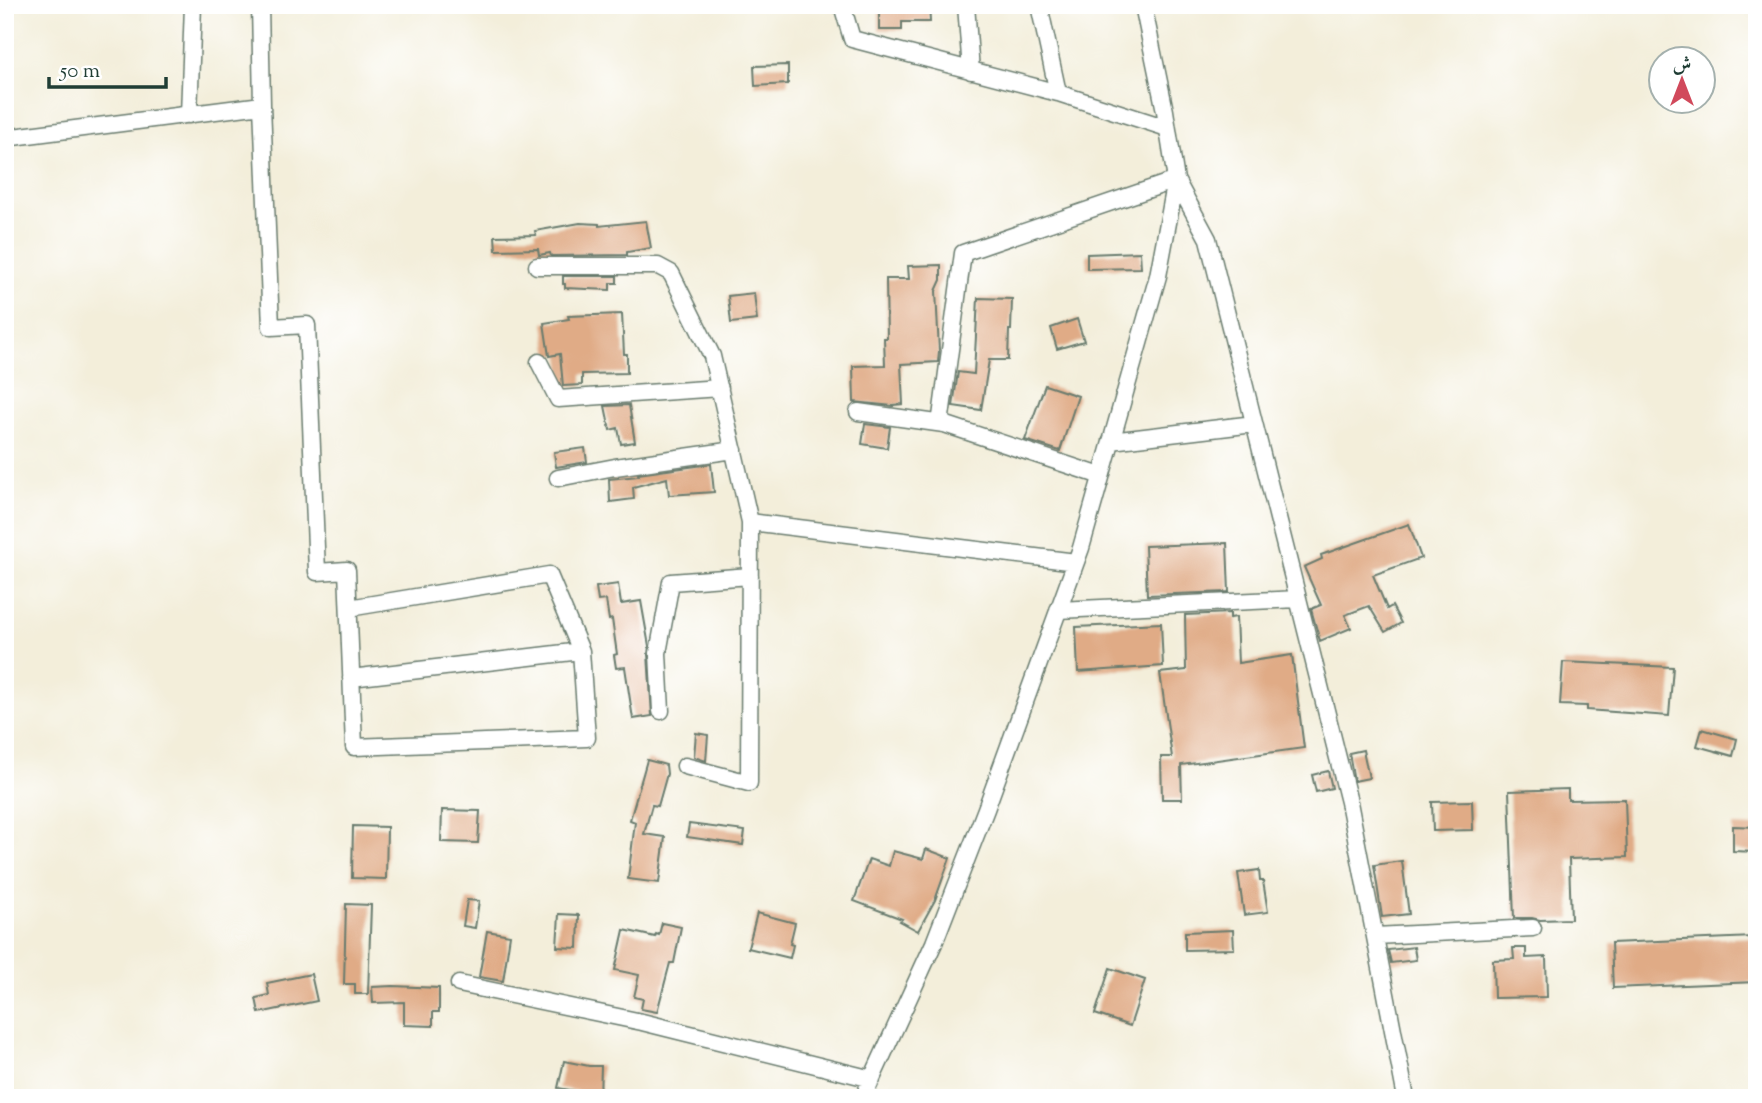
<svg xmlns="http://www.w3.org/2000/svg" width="1762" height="1103" viewBox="0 0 1762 1103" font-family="'Sorts Mill Goudy',Amiri,serif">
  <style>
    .building { fill: #e0ab86 }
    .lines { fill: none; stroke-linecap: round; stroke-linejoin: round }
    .minor-casing { stroke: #697b6e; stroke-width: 19 }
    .minor { stroke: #fff; stroke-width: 16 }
  </style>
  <rect width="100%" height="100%" fill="#fff"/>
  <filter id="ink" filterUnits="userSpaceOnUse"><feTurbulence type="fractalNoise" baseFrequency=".0143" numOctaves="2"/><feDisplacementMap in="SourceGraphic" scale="14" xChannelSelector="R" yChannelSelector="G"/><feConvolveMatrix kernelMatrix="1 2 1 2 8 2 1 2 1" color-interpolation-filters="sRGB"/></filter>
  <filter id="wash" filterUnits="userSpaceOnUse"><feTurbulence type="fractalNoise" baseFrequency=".00686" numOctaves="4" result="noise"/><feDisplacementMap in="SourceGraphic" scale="28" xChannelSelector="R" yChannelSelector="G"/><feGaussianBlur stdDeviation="1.57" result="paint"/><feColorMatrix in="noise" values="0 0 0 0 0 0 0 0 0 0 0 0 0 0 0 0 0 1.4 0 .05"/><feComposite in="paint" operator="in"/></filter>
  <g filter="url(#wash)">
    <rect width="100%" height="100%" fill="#f3eeda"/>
    <g id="blocks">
      <!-- building -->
      <path class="building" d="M 879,5 L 929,5 L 930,22 L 902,22 L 902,30 L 879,30 Z
        M 788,65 L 788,84 L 755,86 L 754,66 Z
        M 646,221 L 651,248 L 627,252 L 627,255 L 551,256 L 550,253 L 539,255 L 538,249 L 496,250 L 495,236 L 536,235 L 535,231 L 580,223 L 599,224 L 599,226 Z
        M 1140,252 L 1141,268 L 1087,269 L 1087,254 Z
        M 941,265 L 941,280 L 936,291 L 939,351 L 938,362 L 901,364 L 903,404 L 893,405 L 893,406 L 854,402 L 853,366 L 885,365 L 884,338 L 887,338 L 886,279 L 909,279 L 908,266 Z
        M 563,276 L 617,276 L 617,283 L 610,283 L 610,290 L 565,288 L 565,284 L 563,284 Z
        M 754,293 L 757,320 L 731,323 L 728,296 Z
        M 978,298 L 1012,299 L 1011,330 L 1009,330 L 1008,360 L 989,360 L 981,410 L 953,406 L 958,372 L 974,374 Z
        M 622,314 L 624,354 L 627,354 L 627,373 L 582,374 L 582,385 L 563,386 L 560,354 L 549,356 L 544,323 L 569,319 L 568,316 Z
        M 1077,319 L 1084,341 L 1057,349 L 1051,328 Z
        M 1045,385 L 1078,396 L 1060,451 L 1025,440 Z
        M 629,405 L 635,442 L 621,444 L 618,428 L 610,430 L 605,406 Z
        M 865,424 L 890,427 L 887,448 L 862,444 Z
        M 585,448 L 587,462 L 556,467 L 554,452 Z
        M 711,464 L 714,492 L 669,495 L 667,478 L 633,487 L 634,499 L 610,502 L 609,479 L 639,476 L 638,474 Z
        M 1409,524 L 1421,558 L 1373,575 L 1387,609 L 1392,606 L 1401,623 L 1385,632 L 1369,606 L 1345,615 L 1351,628 L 1320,641 L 1311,609 L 1321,605 L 1304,567 L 1322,559 L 1321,555 Z
        M 1227,543 L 1229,592 L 1147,595 L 1145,546 Z
        M 618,584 L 621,604 L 641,601 L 649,646 L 648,654 L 652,716 L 633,719 L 625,667 L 616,668 L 614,655 L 617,654 L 612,619 L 609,620 L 606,600 L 598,601 L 596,587 Z
        M 1230,613 L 1230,618 L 1236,617 L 1238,663 L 1292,655 L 1304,748 L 1181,765 L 1182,799 L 1162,799 L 1161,757 L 1172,757 L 1160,673 L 1186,670 L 1185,615 Z
        M 1161,623 L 1163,666 L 1078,672 L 1076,627 Z
        M 1563,662 L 1673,667 L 1669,716 L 1587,710 L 1587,706 L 1560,705 Z
        M 1702,729 L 1737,739 L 1733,756 L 1697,746 Z
        M 696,733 L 708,735 L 706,761 L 694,757 Z
        M 1363,750 L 1369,778 L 1354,781 L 1349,753 Z
        M 647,760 L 666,765 L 667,774 L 658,806 L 652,805 L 644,834 L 665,837 L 659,883 L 628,879 L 635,822 L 630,820 Z
        M 1328,771 L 1332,788 L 1316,792 L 1312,775 Z
        M 1568,789 L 1568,800 L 1625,799 L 1627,857 L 1569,859 L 1571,919 L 1540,920 L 1532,918 L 1514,918 L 1509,791 Z
        M 1472,801 L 1473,830 L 1433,831 L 1432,802 Z
        M 442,810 L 480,811 L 478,843 L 441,842 Z
        M 689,824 L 745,831 L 743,845 L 687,837 Z
        M 353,826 L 387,827 L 386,879 L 352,878 Z
        M 1733,826 L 1757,827 L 1757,852 L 1733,851 Z
        M 926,849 L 950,858 L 935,900 L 918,931 L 900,921 L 902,919 L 854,901 L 869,859 L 889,866 L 893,851 L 923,859 Z
        M 1402,861 L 1409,914 L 1382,917 L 1374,865 Z
        M 1259,870 L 1260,881 L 1263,881 L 1268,912 L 1244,915 L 1238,873 Z
        M 467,900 L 479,901 L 475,928 L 463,926 Z
        M 346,904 L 371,905 L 368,994 L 355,994 L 355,984 L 344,984 Z
        M 757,913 L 795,923 L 790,944 L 793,945 L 790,958 L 748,948 Z
        M 559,914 L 579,915 L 578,948 L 557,947 Z
        M 662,923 L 681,927 L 674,963 L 670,963 L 657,1012 L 641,1009 L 643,999 L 634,997 L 639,975 L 615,970 L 624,930 L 655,937 L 656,934 L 659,935 Z
        M 1233,930 L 1234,949 L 1185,950 L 1185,932 Z
        M 487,931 L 510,935 L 503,981 L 479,977 Z
        M 1754,937 L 1756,982 L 1613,988 L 1611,943 Z
        M 1414,947 L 1416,960 L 1391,963 L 1388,950 Z
        M 1513,948 L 1526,948 L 1526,958 L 1546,957 L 1547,997 L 1494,998 L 1493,960 L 1514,959 Z
        M 1110,968 L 1145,980 L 1130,1026 L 1095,1014 Z
        M 311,974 L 317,1001 L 259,1013 L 256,998 L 269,995 L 267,983 Z
        M 393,986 L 439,988 L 439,1012 L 433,1012 L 433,1026 L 404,1025 L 404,1002 L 373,1003 L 372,987 Z
        M 564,1061 L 589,1066 L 601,1066 L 600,1098 L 588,1098 L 588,1093 L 558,1088 Z"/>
    </g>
  </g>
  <g filter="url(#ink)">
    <use href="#blocks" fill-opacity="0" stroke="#697b6e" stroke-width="2"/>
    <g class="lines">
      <defs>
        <path id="minor" d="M 260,5 L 262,105 L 271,327 L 307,325 L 317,572 L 347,570 C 349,629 352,688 354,747 L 587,738 L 581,651 L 549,575 L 349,608
          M 842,5 L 852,39 L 1058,93 L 1167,128
          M 966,5 L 971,71
          M 1039,5 L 1058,93
          M 189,115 L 193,5
          M 5,138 L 262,105
          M 537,266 L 658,266 L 671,273 L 712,356 L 750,522 L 749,783 L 685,766
          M 539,362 L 558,399 L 720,388
          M 858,412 L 944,424 L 1101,476
          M 941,417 L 963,253 L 1176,180 L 1208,239 L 1349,802 L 1406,1098
          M 1111,441 L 1254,424
          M 558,478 L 615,467 L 734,450
          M 750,522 L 1076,562
          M 1058,610 L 1298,599
          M 351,678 L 581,651
          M 661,711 L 658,653 L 671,582 L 750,576
          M 1375,936 L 1533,928
          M 459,984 L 642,1022 L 872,1079
          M 863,1098 L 934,943 L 986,809 L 1081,548 L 1158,276 L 1176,180 L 1165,111 L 1143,5"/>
      </defs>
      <!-- minor casing -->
      <use href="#minor" class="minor-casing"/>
      <!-- minor -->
      <use href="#minor" class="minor"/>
    </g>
  </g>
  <!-- margin -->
  <rect width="1762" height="1103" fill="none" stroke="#fff" stroke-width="28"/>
  <!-- north arrow -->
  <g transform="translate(1682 80)"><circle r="33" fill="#ffffff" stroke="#a5b1ae" stroke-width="2"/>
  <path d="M0-5L12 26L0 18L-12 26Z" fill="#d1495b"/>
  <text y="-10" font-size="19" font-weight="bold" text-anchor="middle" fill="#1f3d34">ش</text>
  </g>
  <!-- scale -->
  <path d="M49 77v10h117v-10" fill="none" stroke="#1f3d34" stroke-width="3.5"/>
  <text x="60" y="77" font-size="21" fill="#1f3d34" stroke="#ffffff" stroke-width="5" paint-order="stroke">50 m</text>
</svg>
